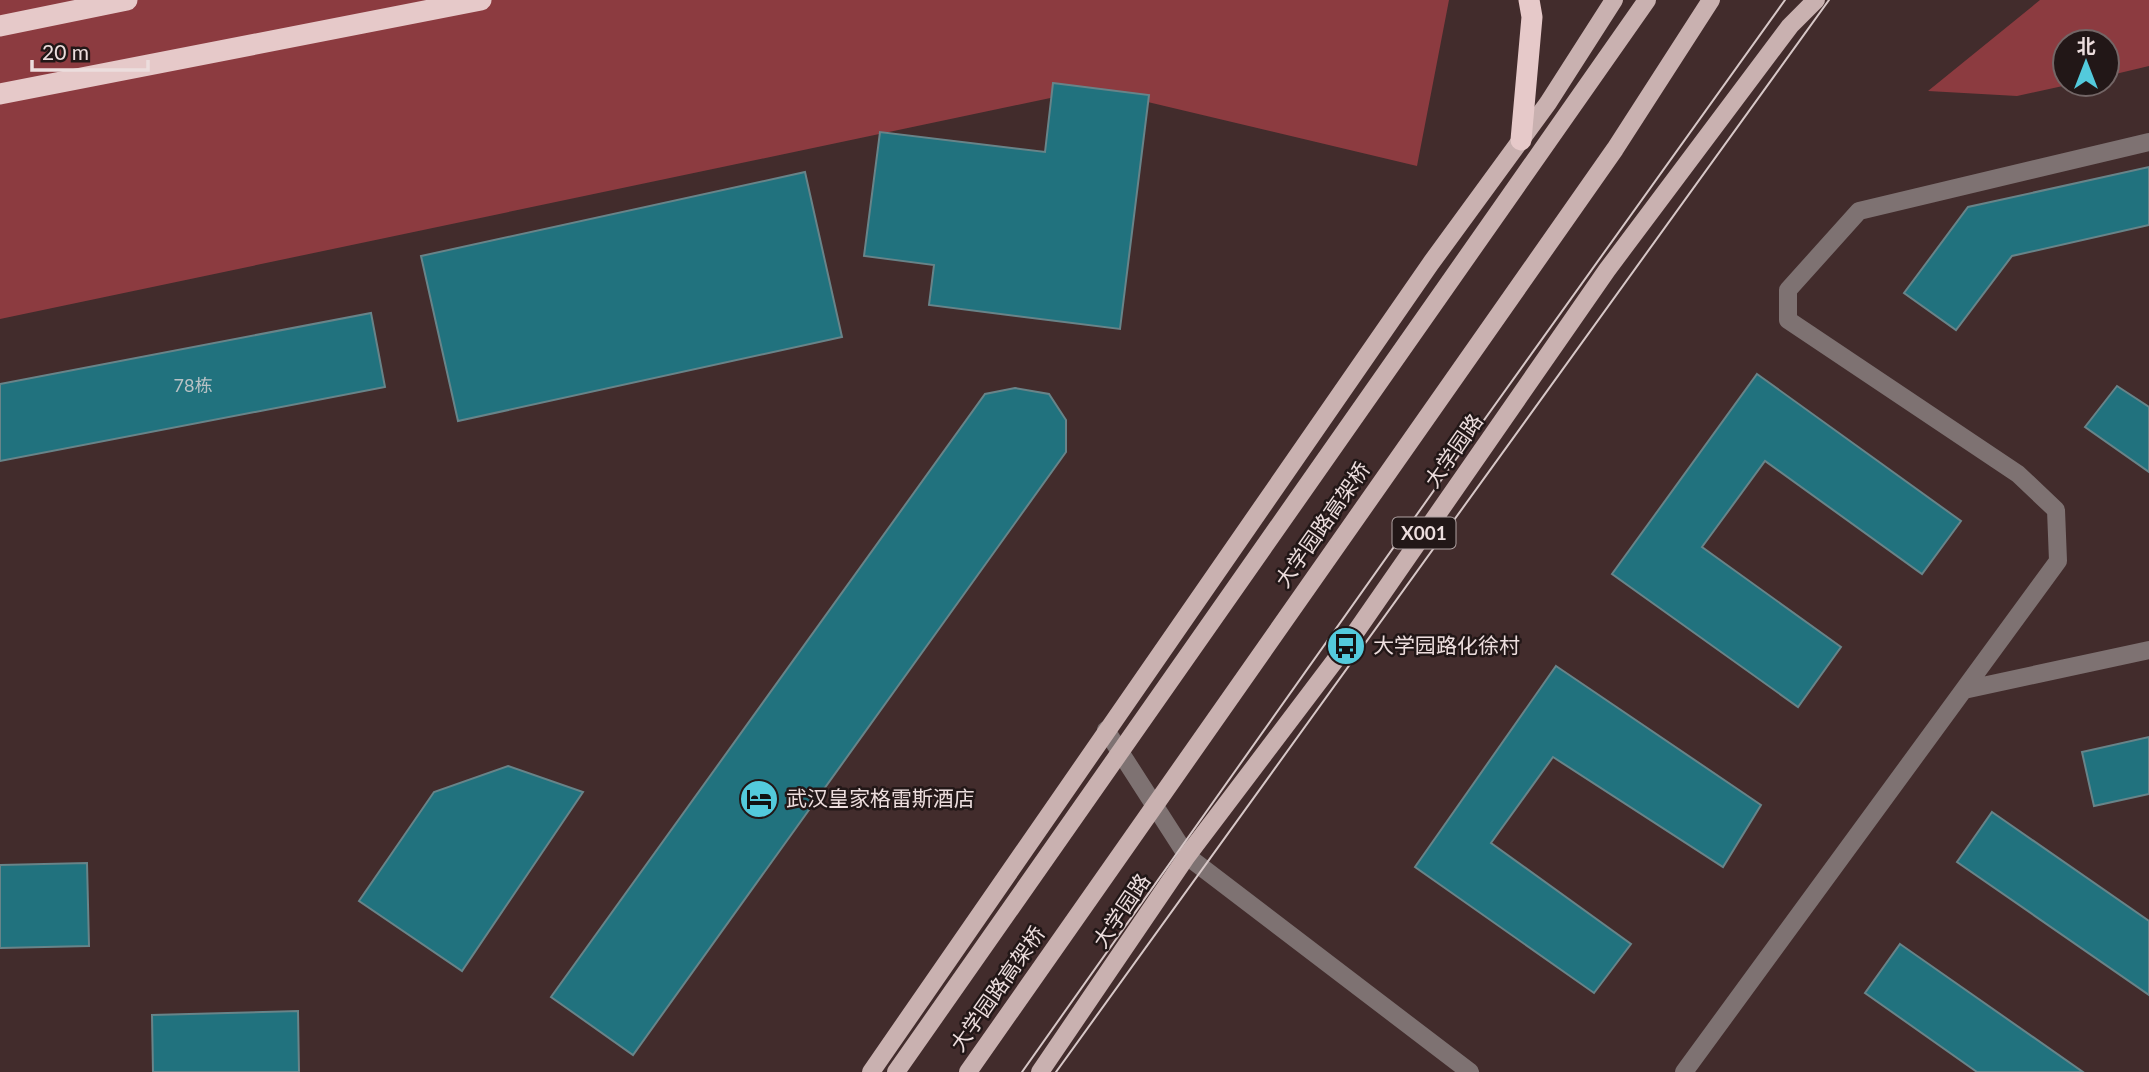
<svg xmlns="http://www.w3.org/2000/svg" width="2149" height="1072" viewBox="0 0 2149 1072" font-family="Lato,'Noto Sans SC',sans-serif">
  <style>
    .green { fill: #8c3b40 }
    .building { fill: #21727e; stroke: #688489; stroke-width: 2 }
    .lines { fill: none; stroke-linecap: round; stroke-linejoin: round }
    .minor { stroke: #7e7272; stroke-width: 18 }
    .major { stroke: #c9b1b0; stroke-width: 18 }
    .highway { stroke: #e6c9c9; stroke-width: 21 }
    .tram { stroke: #d7c7c7; stroke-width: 2 }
    .labels { text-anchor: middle; stroke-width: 5; stroke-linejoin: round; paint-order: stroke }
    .number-label { font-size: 18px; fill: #b9c2c5 }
    .shield { fill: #221717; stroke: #afa2a2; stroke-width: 2 }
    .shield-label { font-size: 19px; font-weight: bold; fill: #ecdddd }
    .street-label { font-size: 21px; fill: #ecdddd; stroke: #221717 }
    .poi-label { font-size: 21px; fill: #ecdddd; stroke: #221717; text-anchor: start }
  </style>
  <rect width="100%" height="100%" fill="#422c2c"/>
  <!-- green -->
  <path class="green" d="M 0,0 L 1449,0 L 1417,166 L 1093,89 L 0,319 Z
    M 2040,0 L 2149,0 L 2149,66 L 2107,76 L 2107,42 L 2065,42 L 2065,84 L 2072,84 L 2017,96 L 1928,91 Z"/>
  <!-- building -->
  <path class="building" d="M 1053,83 L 1149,95 L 1120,329 L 929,305 L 934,265 L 864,256 L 880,132 L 1045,152 Z
    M 2149,167 L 2149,225 L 2012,256 L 1956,330 L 1904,293 L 1968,207 Z
    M 805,172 L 842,337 L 458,421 L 421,256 Z
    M 371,313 L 385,387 L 0,461 L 0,384 Z
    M 1757,374 L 1961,521 L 1922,574 L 1765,461 L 1702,547 L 1841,647 L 1798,707 L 1612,574 Z
    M 2117,386 L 2149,407 L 2149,472 L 2085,427 Z
    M 1015,388 L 1049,394 L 1066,420 L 1066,452 L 633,1055 L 551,997 L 985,394 Z
    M 1556,666 L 1761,805 L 1723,867 L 1553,757 L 1491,843 L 1631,944 L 1594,993 L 1415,867 Z
    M 2149,737 L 2149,794 L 2094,806 L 2082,752 Z
    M 508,766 L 583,792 L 462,971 L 359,901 L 434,792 Z
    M 1992,812 L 2149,921 L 2149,995 L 1957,862 Z
    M 87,863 L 89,946 L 0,948 L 0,865 Z
    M 1900,944 L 2083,1072 L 1977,1072 L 1865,993 Z
    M 298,1011 L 299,1072 L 153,1072 L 152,1015 Z"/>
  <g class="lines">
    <!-- minor -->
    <path class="minor" d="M 1964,690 L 2149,650
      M 1106,730 L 1187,856 L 1470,1072
      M 1684,1072 L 2058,561 L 2056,510 L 2018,474 L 1788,320 L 1788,290 L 1859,211 L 2149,142"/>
    <!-- major -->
    <path class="major" d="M 871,1072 L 1431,263 L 1548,103 L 1614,0
      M 896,1072 L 1647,0
      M 968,1072 L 1615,149 L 1711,0
      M 1040,1072 L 1187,856 L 1346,646 L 1607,270 L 1790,26 L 1816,0"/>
    <!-- highway -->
    <path class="highway" d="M 0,26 L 127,0
      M 0,94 L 481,0
      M 1521,140 L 1532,17 L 1529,0"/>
    <!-- tram -->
    <path class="tram" d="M 1022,1072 L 1459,455 L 1785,0
      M 1056,1072 L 1829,0"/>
  </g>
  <!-- icons -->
  <defs>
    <symbol id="bus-disc" viewBox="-11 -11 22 22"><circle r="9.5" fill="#53cadc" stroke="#221717"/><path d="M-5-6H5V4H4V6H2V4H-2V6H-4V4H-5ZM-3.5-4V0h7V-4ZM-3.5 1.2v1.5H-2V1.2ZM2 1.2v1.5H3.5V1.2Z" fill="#111"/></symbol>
    <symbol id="hotel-disc" viewBox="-11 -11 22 22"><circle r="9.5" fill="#53cadc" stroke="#221717"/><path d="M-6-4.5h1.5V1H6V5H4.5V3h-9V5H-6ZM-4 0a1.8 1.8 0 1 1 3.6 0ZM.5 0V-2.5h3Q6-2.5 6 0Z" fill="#111"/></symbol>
  </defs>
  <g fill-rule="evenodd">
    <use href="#bus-disc" x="1324" y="624" width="44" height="44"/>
    <use href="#hotel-disc" x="737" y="777" width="44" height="44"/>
  </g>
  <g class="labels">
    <!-- number labels -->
    <g class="number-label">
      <text x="193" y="392">78栋</text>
    </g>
    <!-- shield labels -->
    <rect class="shield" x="1392.5" y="517.5" width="63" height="31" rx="5"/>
    <g class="shield-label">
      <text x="1424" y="540">X001</text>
    </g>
    <!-- street labels -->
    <g class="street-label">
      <text transform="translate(1454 451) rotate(-55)" y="7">大学园路</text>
      <text transform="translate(1323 525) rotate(-55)" y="7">大学园路高架桥</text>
      <text transform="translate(1122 911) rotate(-56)" y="7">大学园路</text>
      <text transform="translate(998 989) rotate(-55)" y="7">大学园路高架桥</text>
    </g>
    <!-- poi labels -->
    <g class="poi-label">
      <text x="1373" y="653">大学园路化徐村</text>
      <text x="786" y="806">武汉皇家格雷斯酒店</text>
    </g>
  </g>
  <!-- north arrow -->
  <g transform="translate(2086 63)"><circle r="33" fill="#221717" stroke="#736666" stroke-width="2"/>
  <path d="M0-5L12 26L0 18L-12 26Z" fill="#53cadc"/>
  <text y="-10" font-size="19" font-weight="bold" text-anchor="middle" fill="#ecdddd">北</text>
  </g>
  <!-- scale -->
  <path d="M32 60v10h116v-10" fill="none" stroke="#ecdddd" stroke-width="3.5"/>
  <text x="42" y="60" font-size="21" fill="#ecdddd" stroke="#221717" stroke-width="5" paint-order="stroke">20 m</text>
</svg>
